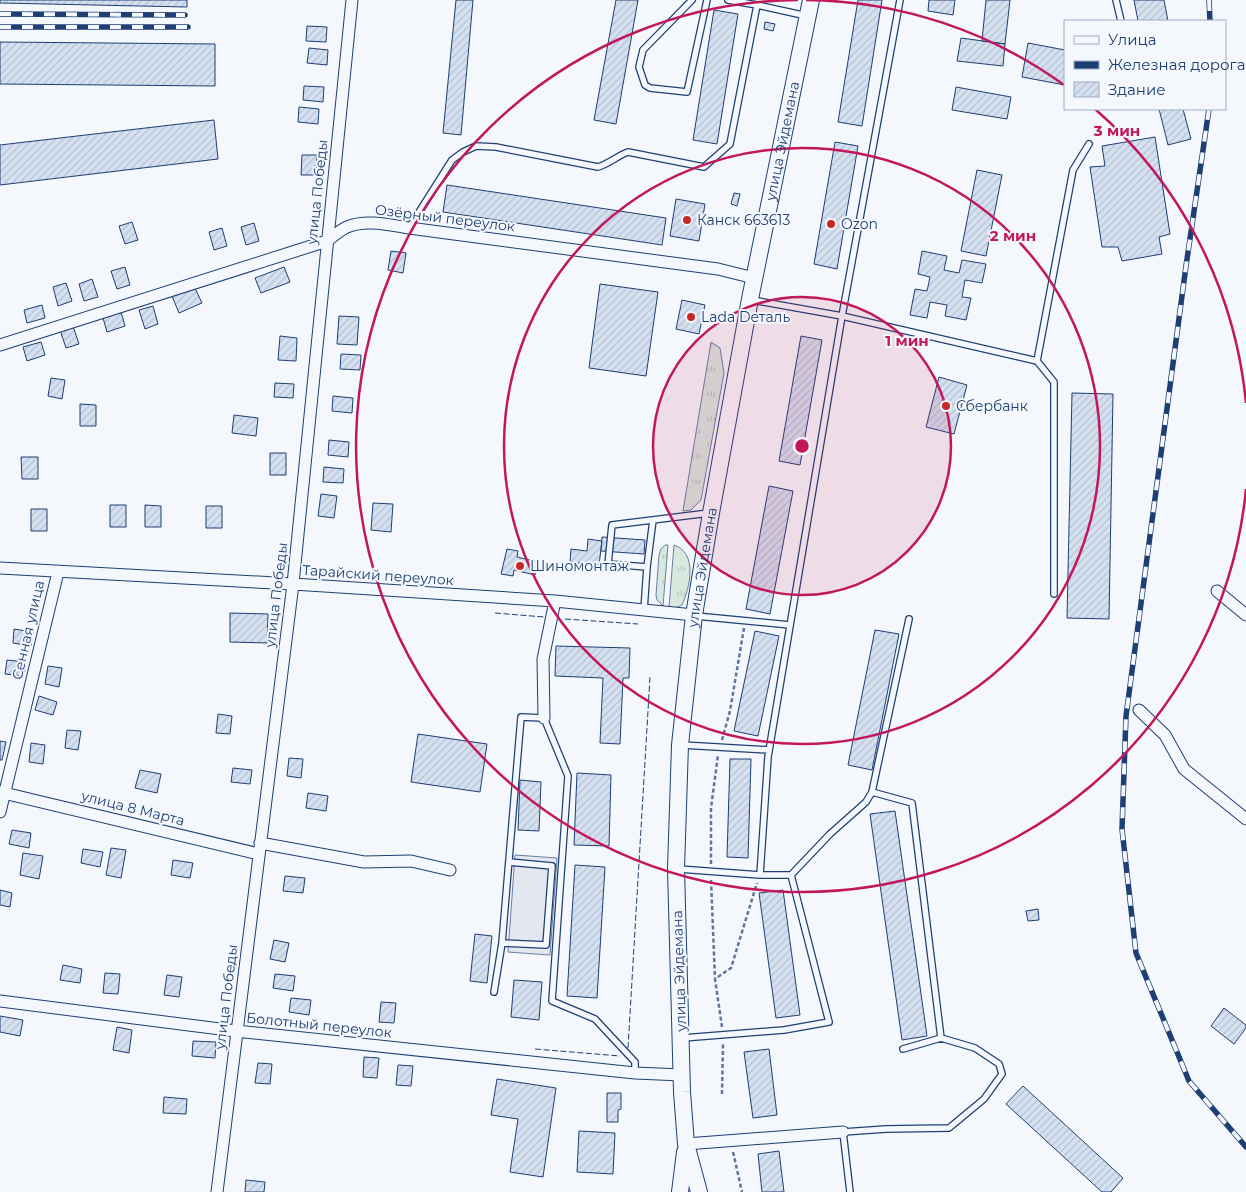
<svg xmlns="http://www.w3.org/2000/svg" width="1246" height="1192" viewBox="0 0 1246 1192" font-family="Montserrat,sans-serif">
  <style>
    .grass { fill: url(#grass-tufts); stroke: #687fa3 }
    .parking { fill: #e3e8f0; stroke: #687fa3 }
    .building { fill: url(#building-hatch); stroke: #1d3f73 }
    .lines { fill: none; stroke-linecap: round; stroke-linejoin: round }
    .service-casing { stroke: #1d3f73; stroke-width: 8 }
    .minor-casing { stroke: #1d3f73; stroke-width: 13 }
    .secondary-casing { stroke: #1d3f73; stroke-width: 18 }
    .path { stroke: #5e769c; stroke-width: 2.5; stroke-dasharray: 4 2.5; stroke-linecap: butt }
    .service { stroke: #f4f7fb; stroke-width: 5.5 }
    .minor { stroke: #f4f7fb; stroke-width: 11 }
    .secondary { stroke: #f4f7fb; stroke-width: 16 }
    .rail-casing { stroke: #1d3f73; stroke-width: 5.5 }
    .rail { stroke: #f4f7fb; stroke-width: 4; stroke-dasharray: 11; stroke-linecap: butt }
    .fence { stroke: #1d3f73; stroke-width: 1; stroke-dasharray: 6 2.5; stroke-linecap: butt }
    .ring { fill: none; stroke: #c2185b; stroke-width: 2.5 }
    .poi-dot { fill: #c62828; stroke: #f4f7fb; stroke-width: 2 }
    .labels { text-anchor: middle; stroke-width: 4; stroke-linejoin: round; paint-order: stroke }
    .street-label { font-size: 14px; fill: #1d3f73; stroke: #f4f7fb }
    .poi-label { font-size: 14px; fill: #1d3f73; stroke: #f4f7fb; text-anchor: start }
    .centre { fill: #c2185b; stroke: #f4f7fb; stroke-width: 2.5 }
    .ring-label { font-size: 15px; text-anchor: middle; font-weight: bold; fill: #c2185b; stroke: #f4f7fb; stroke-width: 4; stroke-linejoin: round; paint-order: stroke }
  </style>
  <defs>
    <pattern id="grass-tufts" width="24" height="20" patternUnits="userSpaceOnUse" patternTransform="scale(1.25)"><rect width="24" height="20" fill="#d7e8df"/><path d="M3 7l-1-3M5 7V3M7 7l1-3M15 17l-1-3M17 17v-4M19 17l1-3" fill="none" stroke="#b8c8c3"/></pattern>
    <pattern id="building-hatch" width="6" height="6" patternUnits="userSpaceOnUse" patternTransform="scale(1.25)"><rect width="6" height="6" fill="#d5e0f0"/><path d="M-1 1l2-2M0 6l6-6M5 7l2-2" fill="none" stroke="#b6c1d1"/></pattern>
  </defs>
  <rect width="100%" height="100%" fill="#f4f7fb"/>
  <!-- grass -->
  <path class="grass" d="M 711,342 L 720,348 L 724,373 L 701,500 L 691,510 L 683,511 Z
    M 665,545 L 668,545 L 663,606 L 657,600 L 656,595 L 659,555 L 661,549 Z
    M 674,545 C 698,553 690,587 682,605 L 675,608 L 669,607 Z"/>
  <!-- parking -->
  <path class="parking" d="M 515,855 L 557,858 L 550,955 L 508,952 Z"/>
  <!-- building -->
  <path class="building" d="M 0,0 L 187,0 L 187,7 L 0,3 Z
    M 456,0 L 473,0 L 461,135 L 443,133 Z
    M 616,0 L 638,0 L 616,124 L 594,120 Z
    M 858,0 L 882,0 L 862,126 L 838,122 Z
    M 929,0 L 955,0 L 953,15 L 928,11 Z
    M 986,0 L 1010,0 L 1005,44 L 982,41 Z
    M 1134,0 L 1164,0 L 1168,21 L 1138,21 Z
    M 714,10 L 738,14 L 717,144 L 693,140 Z
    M 765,22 L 775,24 L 773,31 L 764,29 Z
    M 307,26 L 327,27 L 326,42 L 306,41 Z
    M 961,38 L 1005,44 L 1003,66 L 957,61 Z
    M 0,42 L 215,44 L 215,86 L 0,84 Z
    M 1028,43 L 1065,50 L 1065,85 L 1022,77 Z
    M 309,48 L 328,50 L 327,65 L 307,63 Z
    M 304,86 L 324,87 L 323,102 L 303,100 Z
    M 956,87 L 1011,97 L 1007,119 L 952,110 Z
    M 299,107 L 319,109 L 318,124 L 298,122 Z
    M 1159,109 L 1183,109 L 1191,139 L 1168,145 Z
    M 214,120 L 218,159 L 0,185 L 0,145 Z
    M 1155,137 L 1170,234 L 1159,237 L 1162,254 L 1122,261 L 1118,247 L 1102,247 L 1090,167 L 1105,166 L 1102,146 Z
    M 835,142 L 858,146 L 837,269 L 814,264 Z
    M 302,155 L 317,155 L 316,175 L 301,175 Z
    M 977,170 L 1002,175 L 986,256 L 961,251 Z
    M 447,185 L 666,218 L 662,245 L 443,212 Z
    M 734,193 L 740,194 L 737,206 L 731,204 Z
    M 676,199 L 705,204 L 699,241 L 670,236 Z
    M 132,222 L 138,240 L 125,244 L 119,226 Z
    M 254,223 L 259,241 L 246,245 L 241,227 Z
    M 222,228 L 227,246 L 214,250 L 209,232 Z
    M 391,251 L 406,253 L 403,273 L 388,270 Z
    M 922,251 L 947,256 L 944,270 L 959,273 L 962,260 L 986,264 L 982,283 L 965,280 L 962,297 L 971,298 L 966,320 L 945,316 L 947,305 L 930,302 L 927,318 L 910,315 L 915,289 L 927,291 L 930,277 L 918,274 Z
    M 125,267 L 130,285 L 117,289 L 111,271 Z
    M 284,267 L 290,282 L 261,293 L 255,278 Z
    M 92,279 L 98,297 L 84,301 L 79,284 Z
    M 66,283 L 72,301 L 58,306 L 53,287 Z
    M 600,284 L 658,292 L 646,376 L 589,368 Z
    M 194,286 L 202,303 L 179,313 L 172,296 Z
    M 682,300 L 705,305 L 699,334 L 676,329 Z
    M 42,305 L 45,318 L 27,323 L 24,310 Z
    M 153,306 L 158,324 L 145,329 L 139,310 Z
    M 121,312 L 125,326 L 107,332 L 103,318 Z
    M 339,316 L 359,317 L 357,345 L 337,344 Z
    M 73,326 L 79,344 L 66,348 L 60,330 Z
    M 280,336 L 297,338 L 296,361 L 278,360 Z
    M 801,336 L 822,340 L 800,465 L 779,461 Z
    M 41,342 L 45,355 L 27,361 L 23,347 Z
    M 341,354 L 361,355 L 360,370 L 340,369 Z
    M 939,377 L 967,385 L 954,434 L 926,427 Z
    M 51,378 L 65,380 L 62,399 L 48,396 Z
    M 275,383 L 294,384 L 293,398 L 274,397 Z
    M 1072,393 L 1113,394 L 1109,619 L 1067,618 Z
    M 333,396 L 353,398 L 352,413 L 332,411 Z
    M 80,404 L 96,405 L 96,426 L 80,426 Z
    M 234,415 L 258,418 L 256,436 L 232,433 Z
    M 329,440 L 349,442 L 348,457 L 328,455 Z
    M 270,453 L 286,453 L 286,475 L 270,475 Z
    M 21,457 L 38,457 L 38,479 L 22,479 Z
    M 324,467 L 344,469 L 343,483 L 323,482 Z
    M 769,486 L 793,491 L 770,614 L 746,609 Z
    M 321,494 L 337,496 L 334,518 L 318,516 Z
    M 373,503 L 393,504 L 391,532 L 371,530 Z
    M 110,505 L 126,505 L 126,527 L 110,527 Z
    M 145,505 L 161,506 L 161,527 L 145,527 Z
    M 206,506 L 222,506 L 222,528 L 206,528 Z
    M 31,509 L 47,509 L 47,531 L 31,531 Z
    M 602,537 L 645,540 L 644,554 L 601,551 Z
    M 588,539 L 602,541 L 599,565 L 570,562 L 571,549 L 587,551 Z
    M 507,549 L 518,551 L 517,557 L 538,562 L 535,575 L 514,570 L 513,576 L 501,574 Z
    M 230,613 L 268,614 L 267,643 L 230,642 Z
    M 14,629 L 33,632 L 31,646 L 13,643 Z
    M 875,630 L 899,634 L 872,770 L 848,765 Z
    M 755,631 L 779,636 L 758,736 L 734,731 Z
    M 556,646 L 630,648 L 629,678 L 623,678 L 620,744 L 600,743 L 603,678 L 555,676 Z
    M 7,660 L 26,662 L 24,676 L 5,674 Z
    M 48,666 L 62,668 L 59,687 L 45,684 Z
    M 39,696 L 57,702 L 53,715 L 35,710 Z
    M 218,714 L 232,716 L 230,734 L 216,733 Z
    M 67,730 L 81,731 L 78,750 L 65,748 Z
    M 418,734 L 487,744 L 480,792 L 411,782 Z
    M 0,741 L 6,742 L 2,760 L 0,760 Z
    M 31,743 L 45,745 L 43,764 L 29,762 Z
    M 289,758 L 303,759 L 301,778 L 287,776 Z
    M 730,759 L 751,759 L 748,858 L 727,857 Z
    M 233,768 L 252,770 L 250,784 L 231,782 Z
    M 140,770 L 161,774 L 157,793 L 135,788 Z
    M 577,773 L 611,775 L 609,846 L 574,845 Z
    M 520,780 L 541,782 L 539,831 L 518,830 Z
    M 308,793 L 328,796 L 326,811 L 306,808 Z
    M 895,811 L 927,1036 L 902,1040 L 870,814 Z
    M 12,830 L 31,833 L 29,848 L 9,844 Z
    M 111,848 L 126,850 L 121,878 L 106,875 Z
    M 83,849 L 103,852 L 100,867 L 81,863 Z
    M 23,853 L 43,856 L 39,879 L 20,875 Z
    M 173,860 L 193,863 L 190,878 L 171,875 Z
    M 575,865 L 605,867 L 597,998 L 567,996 Z
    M 285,876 L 305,878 L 303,893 L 283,891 Z
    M 0,890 L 12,893 L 10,907 L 0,905 Z
    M 783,890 L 800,1015 L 776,1018 L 759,893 Z
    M 1038,909 L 1039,920 L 1028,921 L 1026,911 Z
    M 475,934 L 492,936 L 487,983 L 470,981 Z
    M 274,940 L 289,943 L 285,962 L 270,959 Z
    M 63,965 L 82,969 L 80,983 L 60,980 Z
    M 105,973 L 120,974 L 118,994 L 103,993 Z
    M 275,974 L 295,976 L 293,991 L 273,988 Z
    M 167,975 L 182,977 L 179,997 L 164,995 Z
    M 514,980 L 542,982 L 539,1020 L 511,1017 Z
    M 291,998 L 311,1000 L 309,1015 L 289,1012 Z
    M 381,1002 L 396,1003 L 394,1023 L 379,1022 Z
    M 1224,1008 L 1246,1025 L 1246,1028 L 1234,1044 L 1211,1026 Z
    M 0,1016 L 23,1020 L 20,1036 L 0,1032 Z
    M 117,1027 L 132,1030 L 129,1053 L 113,1050 Z
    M 193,1041 L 216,1042 L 215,1058 L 192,1056 Z
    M 769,1049 L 777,1115 L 753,1118 L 744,1052 Z
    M 364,1057 L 379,1058 L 377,1078 L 363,1077 Z
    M 258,1063 L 272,1064 L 270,1084 L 255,1083 Z
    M 398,1065 L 413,1066 L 411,1086 L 396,1085 Z
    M 497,1079 L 556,1088 L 543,1177 L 510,1172 L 518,1119 L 491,1115 Z
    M 1023,1086 L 1123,1178 L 1111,1192 L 1102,1192 L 1006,1104 Z
    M 607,1093 L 621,1093 L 621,1109 L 618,1110 L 618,1122 L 607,1122 Z
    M 164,1097 L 187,1099 L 186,1114 L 163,1113 Z
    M 579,1131 L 615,1133 L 613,1174 L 577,1172 Z
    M 779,1151 L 784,1192 L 762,1192 L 758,1154 Z
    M 246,1180 L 265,1182 L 264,1192 L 245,1192 Z"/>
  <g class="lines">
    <defs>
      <path id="service" d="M 692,0 L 643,50 L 639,67 L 645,85 L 650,88 L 687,92 L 707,0
        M 728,0 L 757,5
        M 1116,0 L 1121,21
        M 409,228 L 452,160 L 463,152 L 476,146 L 496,147 L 598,167 C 609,164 617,156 628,152 L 704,167 L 730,144 L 757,5 L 807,16
        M 752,300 L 842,316 L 1037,361 L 1073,170 L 1089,144
        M 1037,361 L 1054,382 L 1054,594
        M 647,567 L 653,520
        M 644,610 L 647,567 L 608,564 L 612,525 L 709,513
        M 696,616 L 790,625
        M 682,745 L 769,750
        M 872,792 L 912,803 L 941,1038
        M 679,869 L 760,875 L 768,757 L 842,316 L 900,0
        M 760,875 L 791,875 L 830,834 L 866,802 L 872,792 L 909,619
        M 502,943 L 546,945 L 552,866 L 509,862
        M 494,992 L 502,943 L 521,717 L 544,718 L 568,776 L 552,1001 L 595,1019 L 635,1062 L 635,1073
        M 683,1038 L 784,1030 L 829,1022 L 791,875
        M 850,1192 L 843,1132 L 886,1129 L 949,1128 L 984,1099 L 1002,1074 L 999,1064 L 975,1048 L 941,1038 L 903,1049"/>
      <path id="minor" d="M 0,345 L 327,241 C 334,236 340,230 347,227 C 366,219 389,225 409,228 L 718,269 L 754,278
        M 0,568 L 293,584 L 555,601 L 694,615
        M 1217,591 L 1246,615
        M 1139,710 L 1165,735 L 1184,769 L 1246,819
        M 544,718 L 543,659 L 555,601
        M 0,792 L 259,854
        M 0,812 L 58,572
        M 260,843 L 364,862 L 411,861 L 450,870
        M 0,1001 L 236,1031 L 635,1073 L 682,1075
        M 686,1144 L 843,1132
        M 217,1192 L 293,584 L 352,0"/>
      <g id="secondary">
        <path d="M 680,1192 L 685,1152"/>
        <path id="s1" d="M 699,1192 L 686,1144 L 682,1092 L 676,869 L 680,745 L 694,615 L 711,513 L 750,299 L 811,0"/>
      </g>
    </defs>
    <!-- service casing -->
    <use href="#service" class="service-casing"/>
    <!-- minor casing -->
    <use href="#minor" class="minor-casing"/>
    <!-- secondary casing -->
    <use href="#secondary" class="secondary-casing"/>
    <!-- path -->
    <path class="path" d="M 722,740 L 730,711 L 744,628
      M 711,864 L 711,808 L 718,755
      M 711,880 L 715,979
      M 722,1027 L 715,979 L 731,968 L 757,883
      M 722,1094 L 723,1043
      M 733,1152 L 742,1192"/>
    <!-- service -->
    <use href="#service" class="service"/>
    <!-- minor -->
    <use href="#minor" class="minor"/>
    <!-- secondary -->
    <use href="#secondary" class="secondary"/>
    <defs>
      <path id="rail" d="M 1209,0 L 1210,21
        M 0,14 L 185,15
        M 0,27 L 188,27
        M 1209,109 L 1186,266 L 1126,716 L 1122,829 L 1136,953 L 1189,1081 L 1246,1147"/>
    </defs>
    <!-- rail casing -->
    <use href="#rail" class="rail-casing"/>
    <!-- rail -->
    <use href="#rail" class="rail"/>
    <!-- fence -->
    <path class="fence" d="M 495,613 L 544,617
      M 565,619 L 638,624
      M 628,1048 L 650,677
      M 535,1049 L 620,1056"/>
  </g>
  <!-- distance rings -->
  <circle cx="802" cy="446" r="149" fill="#c2185b" fill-opacity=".12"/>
  <g class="ring">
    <circle cx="802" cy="446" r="149"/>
    <circle cx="802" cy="446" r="298"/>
    <path d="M1246 489A446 446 0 1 1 798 0M806 0A446 446 0 0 1 1064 85M1095 109A446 446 0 0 1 1246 403"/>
  </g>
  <!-- markers -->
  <g class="poi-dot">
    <circle cx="687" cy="220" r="5"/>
    <circle cx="831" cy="224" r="5"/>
    <circle cx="691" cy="317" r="5"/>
    <circle cx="946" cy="406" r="5"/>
    <circle cx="520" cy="566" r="5"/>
  </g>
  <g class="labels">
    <!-- street labels -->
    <g class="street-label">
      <text dy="5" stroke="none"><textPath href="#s1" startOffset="1062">улица Эйдемана</textPath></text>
      <text transform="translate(317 192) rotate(-84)" y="5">улица Победы</text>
      <text transform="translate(445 218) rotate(7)" y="5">Озёрный переулок</text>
      <text dy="5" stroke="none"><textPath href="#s1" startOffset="628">улица Эйдемана</textPath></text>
      <text transform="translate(378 575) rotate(4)" y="5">Тарайский переулок</text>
      <text transform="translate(276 595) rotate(-83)" y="5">улица Победы</text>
      <text transform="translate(28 630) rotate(-77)" y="5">Сенная улица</text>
      <text transform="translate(133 808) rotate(14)" y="5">улица 8 Марта</text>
      <text transform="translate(679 971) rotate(-92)" y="5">улица Эйдемана</text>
      <text transform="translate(226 997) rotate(-83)" y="5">улица Победы</text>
      <text transform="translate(319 1025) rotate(6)" y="5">Болотный переулок</text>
    </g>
    <!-- poi labels -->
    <g class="poi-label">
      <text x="697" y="225">Канск 663613</text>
      <text x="841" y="229">Ozon</text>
      <text x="701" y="322">Lada Dеталь</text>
      <text x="956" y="411">Сбербанк</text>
      <text x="530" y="571">Шиномонтаж</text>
    </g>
  </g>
  <circle cx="802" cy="446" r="8" class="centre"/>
  <g class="ring-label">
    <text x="1117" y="136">3 мин</text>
    <text x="1013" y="241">2 мин</text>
    <text x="907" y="346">1 мин</text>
  </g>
  <!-- legend -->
  <rect x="1064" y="20" width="162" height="90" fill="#f4f7fb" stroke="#9eadc5"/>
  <rect x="1074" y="36" width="25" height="8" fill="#f4f7fb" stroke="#9eadc5"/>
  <text x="1108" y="45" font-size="15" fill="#1d3f73">Улица</text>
  <rect x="1074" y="61" width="25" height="8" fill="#1d3f73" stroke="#9eadc5"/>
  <text x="1108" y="70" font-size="15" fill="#1d3f73">Железная дорога</text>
  <rect x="1074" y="82" width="25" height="15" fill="url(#building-hatch)" stroke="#9eadc5"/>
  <text x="1108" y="95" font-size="15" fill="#1d3f73">Здание</text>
</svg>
